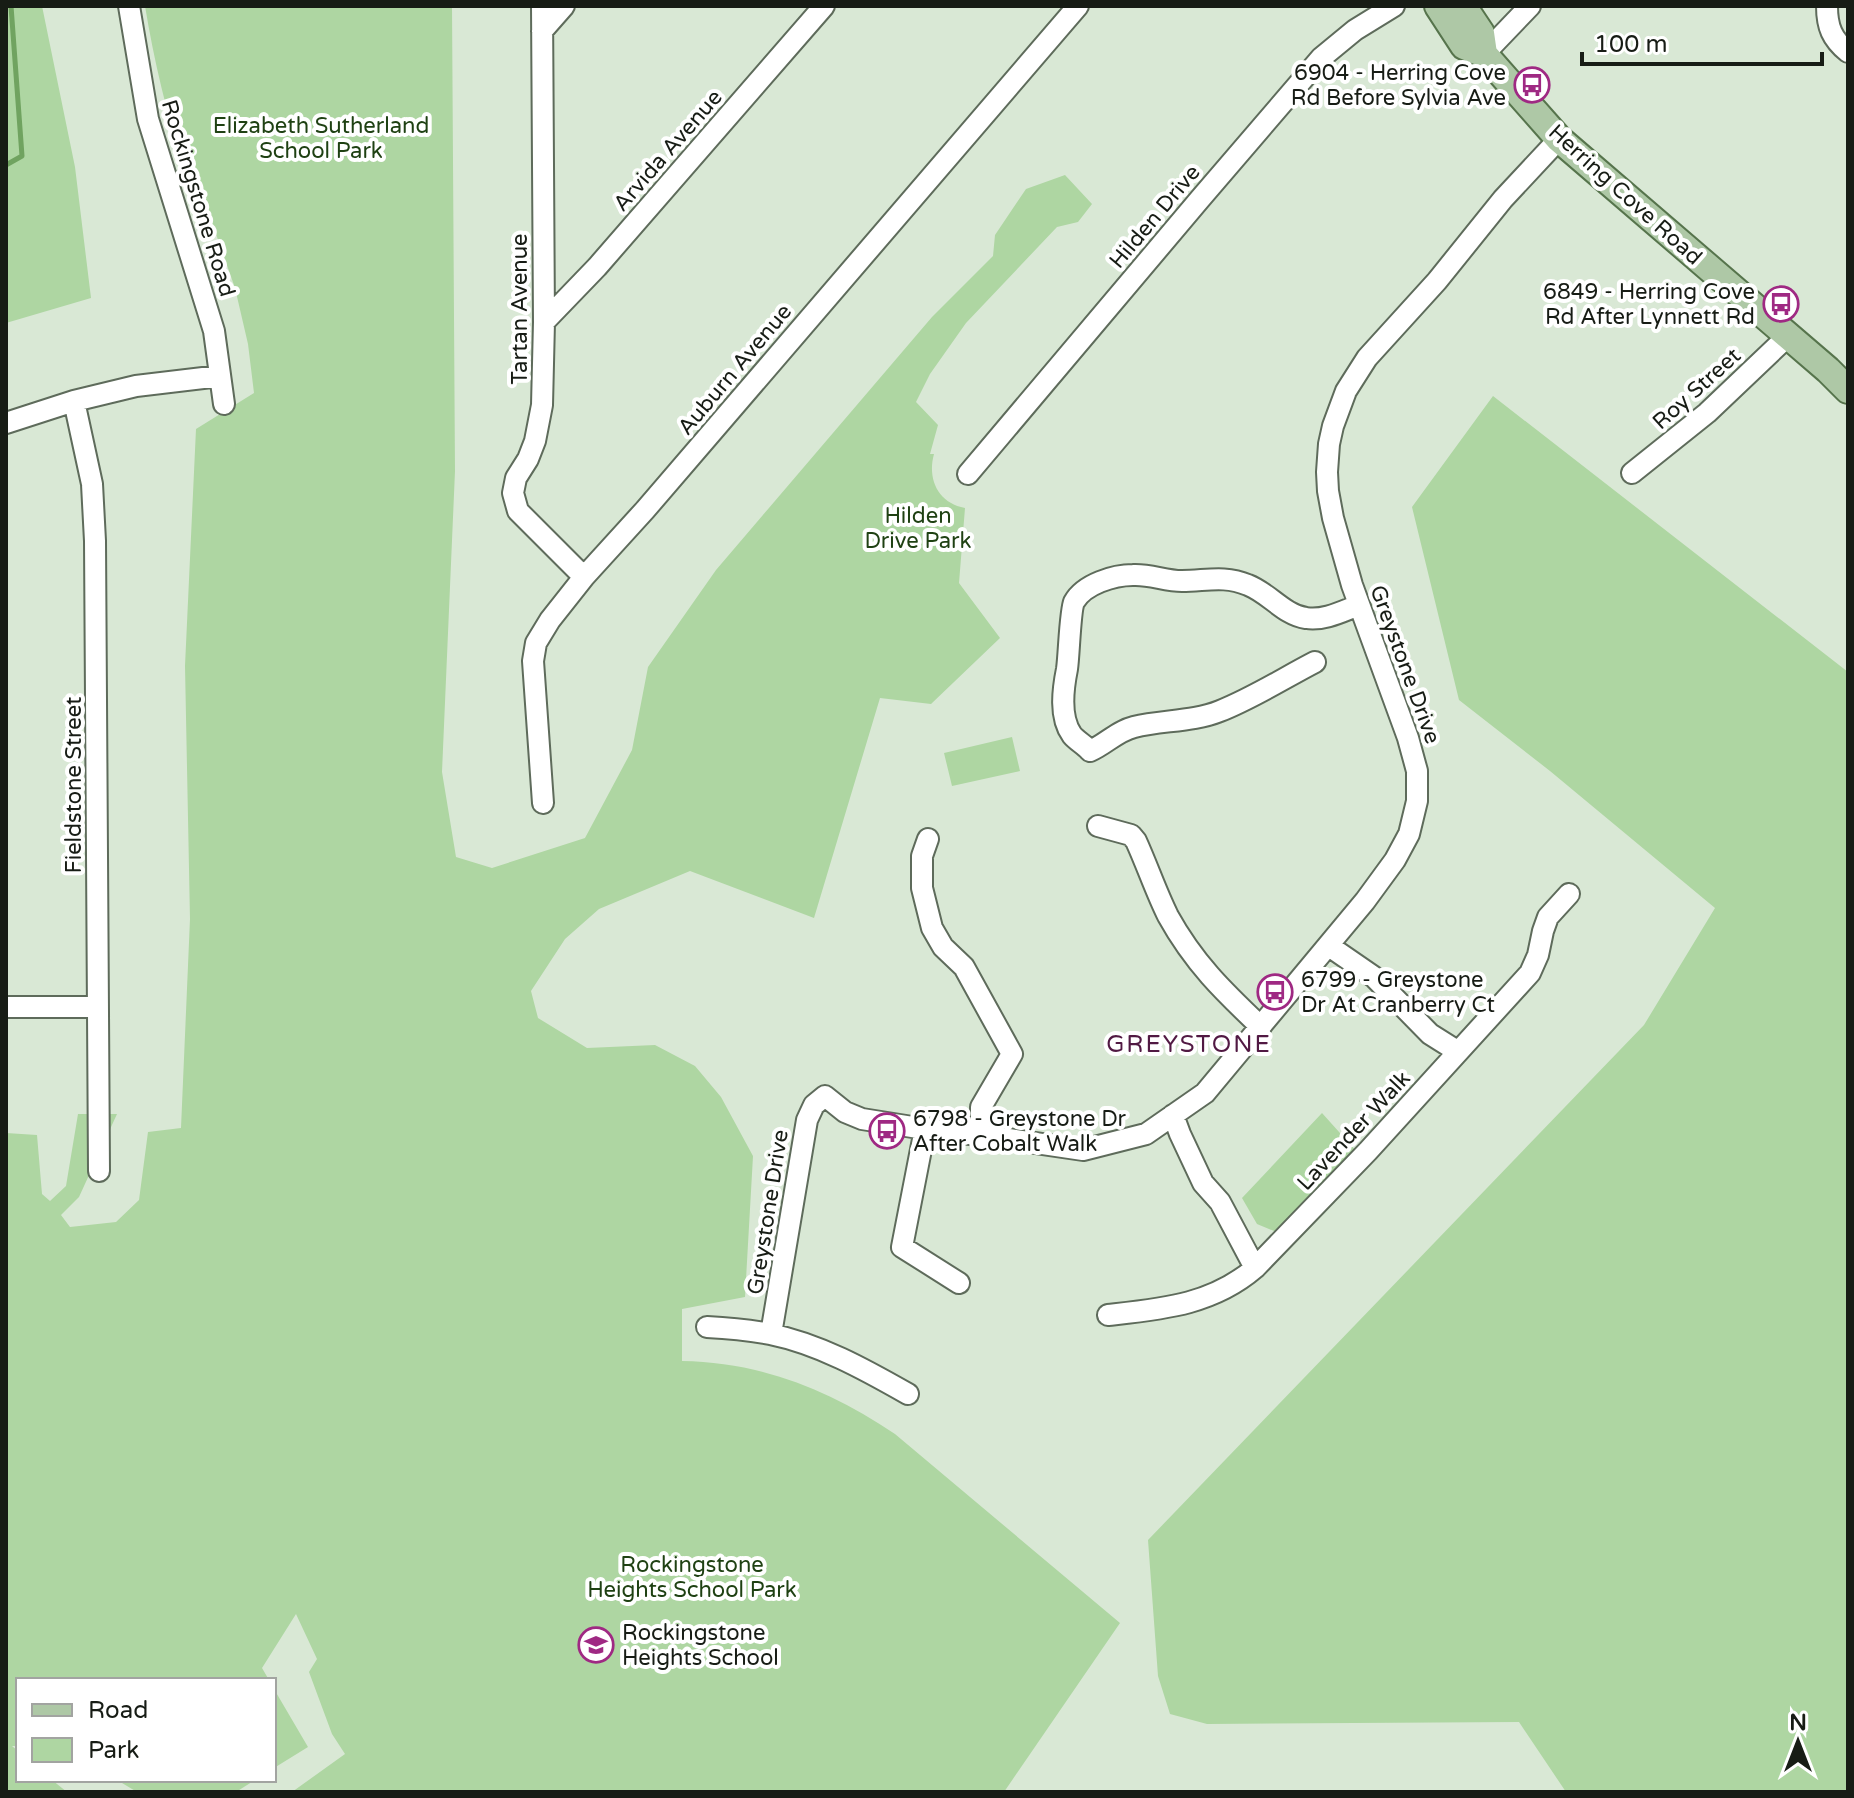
<svg xmlns="http://www.w3.org/2000/svg" width="1854" height="1798" viewBox="0 0 1854 1798" font-family="'Varela Round',sans-serif">
  <style>
    .green { fill: #aed6a2 }
    .lines { fill: none; stroke-linecap: round; stroke-linejoin: round }
    .stream { stroke: #70a360; stroke-width: 5 }
    .minor-casing { stroke: #5e6b5b; stroke-width: 24 }
    .major-casing { stroke: #56744c; stroke-width: 30 }
    .minor { stroke: #fff; stroke-width: 20 }
    .major { stroke: #aec8a6; stroke-width: 26 }
    .labels { text-anchor: middle; stroke-width: 8; stroke-linejoin: round; paint-order: stroke }
    .poi-label { font-size: 22px; fill: #171c15; stroke: #fff; text-anchor: start }
    .park-label { font-size: 22px; fill: #1f4113; stroke: #fff }
    .street-label { font-size: 22px; fill: #171c15; stroke: #fff }
    .neighbourhood-label { font-size: 24px; letter-spacing: 2px; fill: #511943; stroke: #fff }
  </style>
  <rect width="100%" height="100%" fill="#d9e8d5"/>
  <!-- green -->
  <path class="green" d="M 6,6 L 42,6 L 75,167 L 91,298 L 6,323 Z
    M 145,6 L 452,6 L 455,471 L 442,772 L 456,857 L 492,868 L 585,838 L 632,750 L 648,667 L 716,570 L 932,317 L 993,256 L 995,235 L 1026,189 L 1065,175 L 1092,204 L 1078,222 L 1057,227 L 966,323 L 930,374 L 916,402 L 938,425 L 930,454 L 934,454 C 927,479 938,503 965,508 L 959,583 L 1000,638 L 931,704 L 880,698 L 814,918 L 690,871 L 599,909 L 565,939 L 531,991 L 538,1018 L 587,1048 L 655,1045 L 695,1066 L 721,1097 L 753,1156 L 745,1297 L 682,1309 L 682,1361 C 760,1362 830,1390 895,1434 L 1120,1623 L 1004,1792 L 292,1792 L 345,1754 L 332,1734 L 309,1672 L 317,1659 L 296,1614 L 262,1668 L 269,1680 L 18,1680 L 18,1746 L 12,1746 L 18,1751 L 18,1780 L 52,1780 L 67,1792 L 6,1792 L 6,1133 L 37,1135 L 42,1194 L 50,1201 L 66,1186 L 78,1114 L 117,1114 L 79,1197 L 61,1215 L 70,1227 L 116,1222 L 139,1200 L 148,1132 L 181,1128 L 190,919 L 185,666 L 196,429 L 254,393 L 248,344 L 235,288 L 192,166 L 184,168 C 167,115 154,61 145,6 Z
    M 1493,396 L 1848,672 L 1848,1792 L 1566,1792 L 1519,1722 L 1207,1724 L 1170,1714 L 1158,1676 L 1148,1540 L 1644,1025 L 1715,908 L 1550,771 L 1459,700 L 1412,507 Z
    M 1012,737 L 1020,771 L 952,786 L 944,753 Z
    M 1322,1113 L 1357,1152 L 1279,1233 L 1257,1224 L 1242,1198 Z
    M 274,1689 L 308,1747 L 274,1768 Z
    M 117,1780 L 255,1780 L 236,1792 L 137,1792 Z"/>
  <g class="lines">
    <!-- stream -->
    <path class="stream" d="M 6,165 L 22,156 L 11,6"/>
    <defs>
      <path id="minor" d="M 129,6 L 148,119 L 214,331 L 224,404
        M 542,6 L 544,322 L 542,405 L 535,441 L 528,459 L 516,478 L 513,493 L 518,511 L 584,577
        M 1827,6 C 1827,27 1832,39 1848,52
        M 542,31 L 564,6
        M 1484,54 L 1530,6
        M 544,322 L 597,267 L 824,6
        M 74,401 L 92,484 L 95,541 L 99,1171
        M 6,423 L 74,401 L 136,386 L 220,376
        M 1632,473 L 1707,413 L 1788,336
        M 968,474 L 1200,199 L 1321,58 L 1355,30 L 1394,6
        M 1315,662 C 1284,678 1253,698 1220,711 C 1193,722 1162,720 1134,727 C 1117,731 1106,744 1090,751 C 1085,745 1077,741 1072,735 C 1059,717 1063,689 1067,669 C 1069,656 1070,611 1074,602 C 1084,584 1114,575 1133,575 C 1150,574 1165,581 1182,581 C 1206,581 1224,575 1248,585 C 1269,593 1284,615 1306,618 C 1324,621 1343,611 1359,605
        M 543,803 L 533,661 L 536,643 L 550,620 L 584,577 L 645,510 L 1078,6
        M 1098,826 L 1131,835 L 1136,841 C 1147,865 1156,892 1168,916 C 1194,963 1223,991 1261,1027
        M 928,839 L 922,856 L 922,888 L 932,928 L 943,947 L 964,967 L 1012,1054 L 981,1107 L 981,1118 L 976,1135
        M 1329,946 L 1374,977 L 1430,1034 L 1457,1051
        M 6,1007 L 97,1007
        M 1173,1115 L 1180,1134 L 1203,1183 L 1220,1202 L 1255,1268
        M 925,1129 L 902,1247 L 959,1283
        M 1108,1315 C 1162,1309 1212,1305 1255,1268 L 1368,1151 L 1530,973 L 1538,955 L 1543,931 L 1548,917 L 1569,894
        M 707,1327 C 728,1328 749,1330 770,1334 C 819,1344 864,1369 908,1394
        M 771,1334 L 807,1120 L 814,1105 L 825,1096 L 845,1112 L 862,1119 L 925,1129 L 988,1136 L 1083,1150 L 1146,1134 L 1205,1093 L 1365,901 L 1395,860 L 1409,834 L 1417,801 L 1417,771 L 1408,738 L 1352,585 L 1333,518 L 1328,491 L 1327,472 L 1329,444 L 1333,426 L 1346,391 L 1367,358 L 1437,281 L 1503,199 L 1559,139"/>
      <path id="major" d="M 1438,6 L 1464,46 L 1484,54 L 1559,139 L 1828,370 L 1848,390
        M 1463,6 L 1481,33 L 1484,54"/>
    </defs>
    <!-- minor casing -->
    <use href="#minor" class="minor-casing"/>
    <!-- major casing -->
    <use href="#major" class="major-casing"/>
    <!-- minor -->
    <use href="#minor" class="minor"/>
    <!-- major -->
    <use href="#major" class="major"/>
  </g>
  <!-- icons -->
  <defs>
    <symbol id="bus-ring" viewBox="-11 -11 22 22"><circle r="9.5" fill="#fff" stroke="#9f2983" stroke-width="1.5"/><path d="M-5-6H5V4H4V6H2V4H-2V6H-4V4H-5ZM-3.5-4V0h7V-4ZM-3.5 1.2v1.5H-2V1.2ZM2 1.2v1.5H3.5V1.2Z" fill="#9f2983"/></symbol>
    <symbol id="school-ring" viewBox="-11 -11 22 22"><circle r="9.5" fill="#fff" stroke="#9f2983" stroke-width="1.5"/><path d="M0-5L7-2L0 1L-7-2ZM-4 1L0 2.5L4 1V4Q0 6-4 4Z" fill="#9f2983"/></symbol>
  </defs>
  <g fill-rule="evenodd">
    <use href="#bus-ring" x="1512" y="65" width="40" height="40"/>
    <use href="#bus-ring" x="1761" y="284" width="40" height="40"/>
    <use href="#bus-ring" x="1255" y="972" width="40" height="40"/>
    <use href="#bus-ring" x="867" y="1111" width="40" height="40"/>
    <use href="#school-ring" x="576" y="1625" width="40" height="40"/>
  </g>
  <g class="labels">
    <!-- poi labels -->
    <g class="poi-label">
      <text x="1506" y="80" text-anchor="end">6904 - Herring Cove<tspan x="1506" dy="25">Rd Before Sylvia Ave</tspan></text>
      <text x="1755" y="299" text-anchor="end">6849 - Herring Cove<tspan x="1755" dy="25">Rd After Lynnett Rd</tspan></text>
      <text x="1301" y="987">6799 - Greystone<tspan x="1301" dy="25">Dr At Cranberry Ct</tspan></text>
      <text x="913" y="1126">6798 - Greystone Dr<tspan x="913" dy="25">After Cobalt Walk</tspan></text>
      <text x="622" y="1640">Rockingstone<tspan x="622" dy="25">Heights School</tspan></text>
    </g>
    <!-- park labels -->
    <g class="park-label">
      <text x="321" y="133">Elizabeth Sutherland<tspan x="321" dy="25">School Park</tspan></text>
      <text x="918" y="523">Hilden<tspan x="918" dy="25">Drive Park</tspan></text>
      <text x="692" y="1572">Rockingstone<tspan x="692" dy="25">Heights School Park</tspan></text>
    </g>
    <!-- street labels -->
    <g class="street-label">
      <text transform="translate(667 150) rotate(-49)" y="8">Arvida Avenue</text>
      <text transform="translate(1626 194) rotate(42)" y="8">Herring Cove Road</text>
      <text transform="translate(199 198) rotate(73)" y="8">Rockingstone Road</text>
      <text transform="translate(1154 216) rotate(-50)" y="8">Hilden Drive</text>
      <text transform="translate(519 309) rotate(-90)" y="8">Tartan Avenue</text>
      <text transform="translate(734 369) rotate(-50)" y="8">Auburn Avenue</text>
      <text transform="translate(1696 388) rotate(-42)" y="8">Roy Street</text>
      <text transform="translate(1406 664) rotate(70)" y="8">Greystone Drive</text>
      <text transform="translate(73 785) rotate(-90)" y="8">Fieldstone Street</text>
      <text transform="translate(1353 1130) rotate(-47)" y="8">Lavender Walk</text>
      <text transform="translate(767 1212) rotate(-81)" y="8">Greystone Drive</text>
    </g>
    <!-- neighbourhood labels -->
    <g class="neighbourhood-label">
      <text x="1189" y="1052">GREYSTONE</text>
    </g>
  </g>
  <!-- border -->
  <rect width="1854" height="1798" fill="none" stroke="#171c15" stroke-width="16"/>
  <!-- legend -->
  <rect x="16" y="1678" width="260" height="104" fill="#ffffff" stroke="#a2a4a1" stroke-width="2"/>
  <rect x="32" y="1704" width="40" height="12" fill="#aec8a6" stroke="#a2a4a1" stroke-width="2"/>
  <text x="88" y="1718" font-size="24" fill="#171c15">Road</text>
  <rect x="32" y="1738" width="40" height="24" fill="#aed6a2" stroke="#a2a4a1" stroke-width="2"/>
  <text x="88" y="1758" font-size="24" fill="#171c15">Park</text>
  <!-- north arrow -->
  <g transform="translate(1798 1742)" stroke="#ffffff" stroke-width="6" paint-order="stroke">
  <path d="M0-6L14 30L0 20L-14 30Z" fill="#171c15"/>
  <text y="-12" font-size="22" font-weight="bold" text-anchor="middle" fill="#171c15">N</text>
  </g>
  <!-- scale -->
  <path d="M1582 52v12h240v-12" fill="none" stroke="#171c15" stroke-width="4"/>
  <text x="1594" y="52" font-size="24" fill="#171c15" stroke="#ffffff" stroke-width="6" paint-order="stroke">100 m</text>
</svg>
